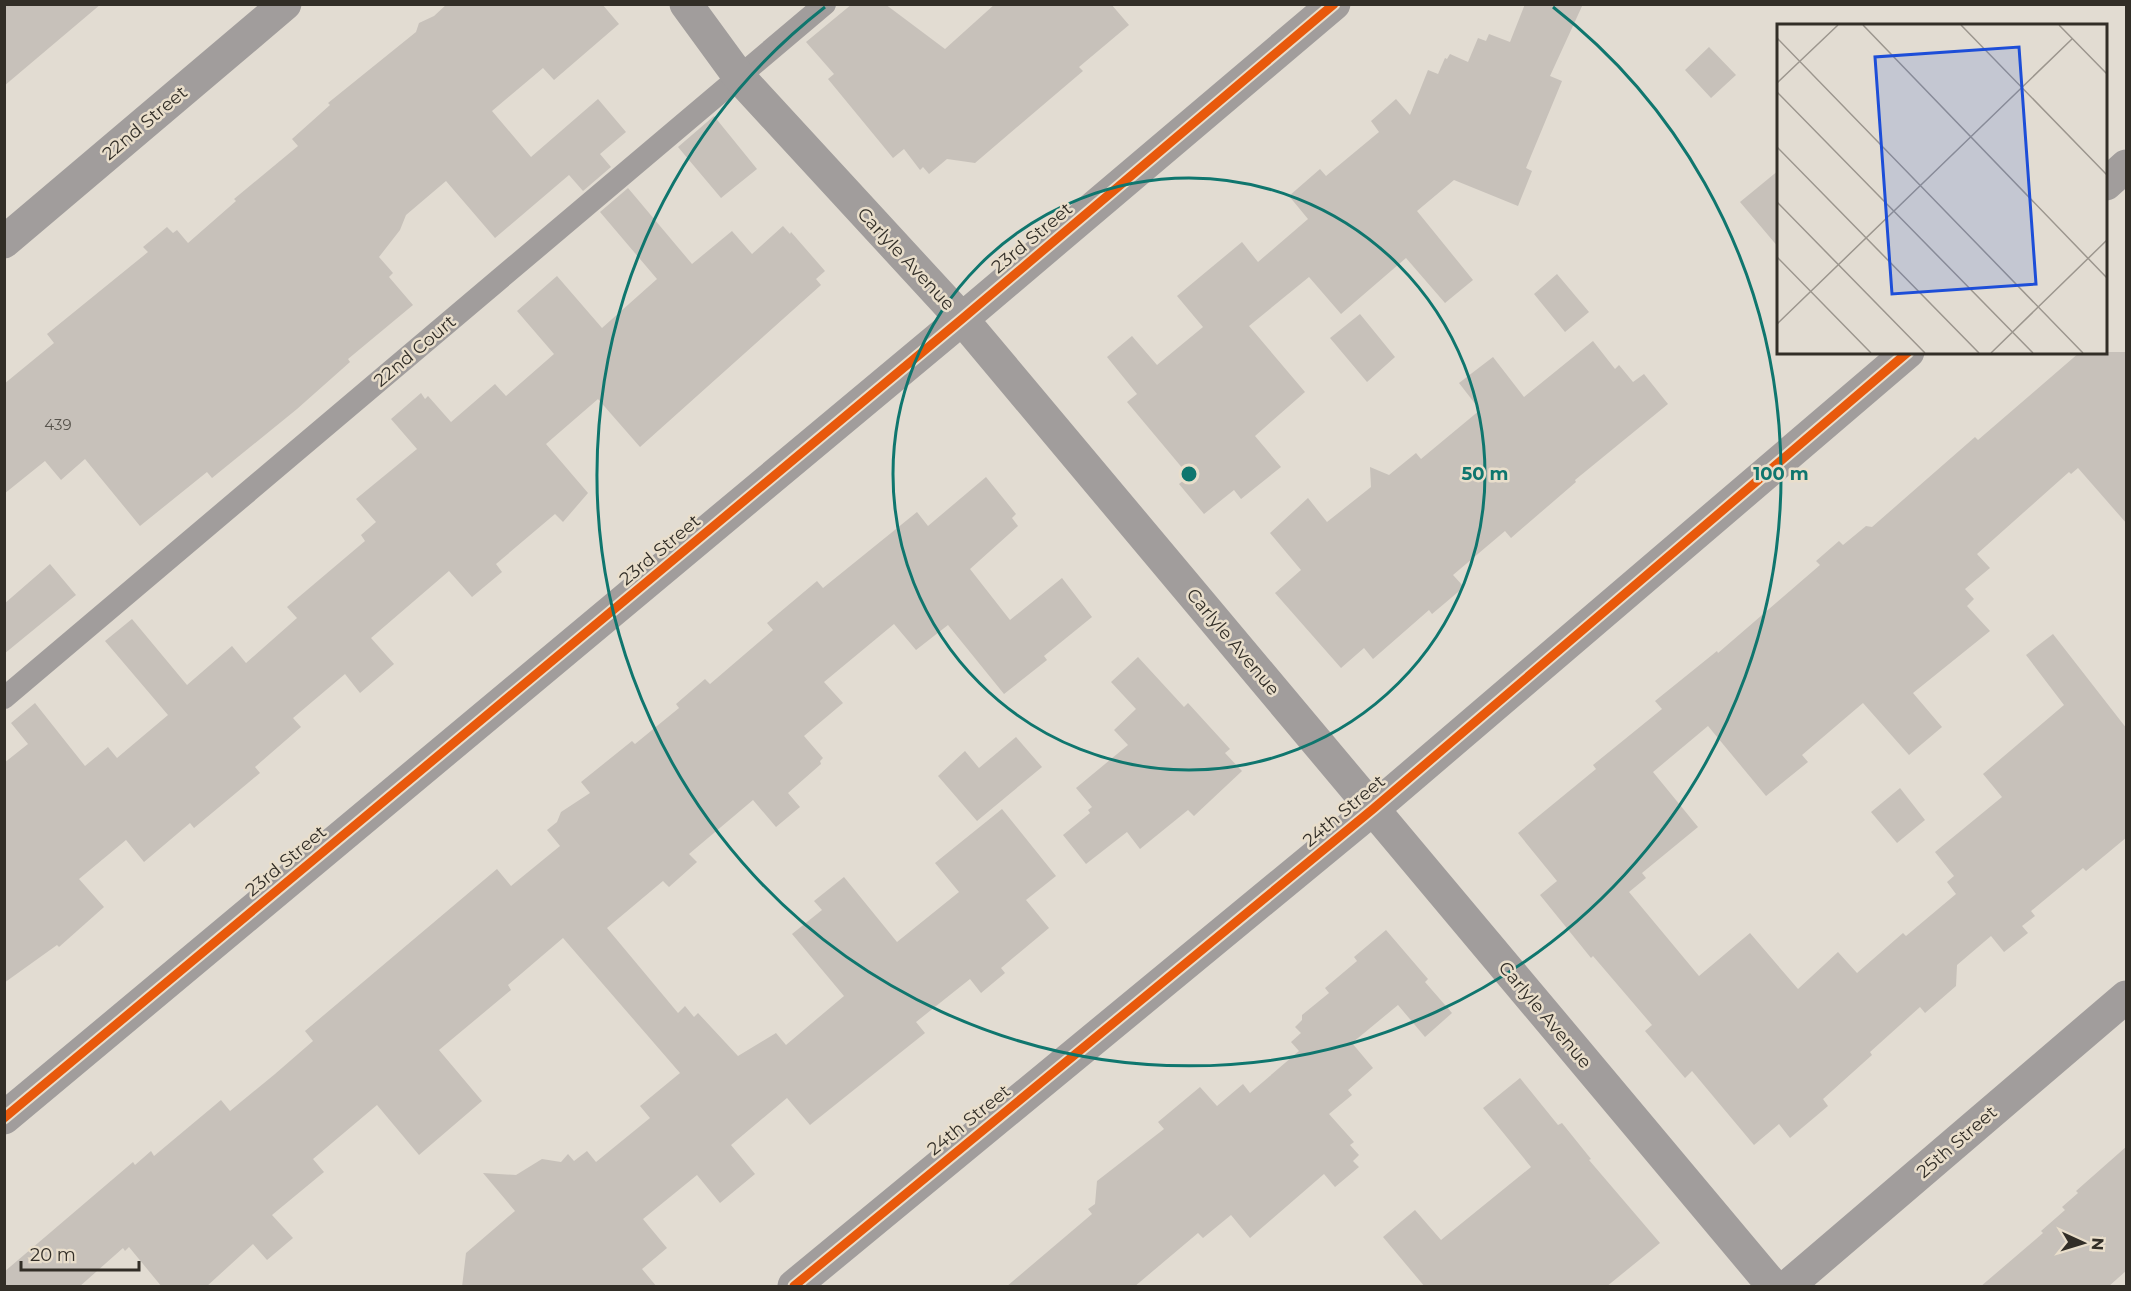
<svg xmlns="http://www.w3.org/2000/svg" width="2131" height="1291" viewBox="0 0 2131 1291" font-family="Montserrat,sans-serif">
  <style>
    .building { fill: #c7c1ba }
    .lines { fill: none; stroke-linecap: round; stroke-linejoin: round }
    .lane { stroke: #a19d9c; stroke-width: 22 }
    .street { stroke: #a19d9c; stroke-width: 33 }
    .cycleway-casing { stroke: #e9decb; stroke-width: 13 }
    .cycleway { stroke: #e8590c; stroke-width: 9 }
    .ring { fill: none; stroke: #0f766e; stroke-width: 3 }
    .labels { text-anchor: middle; stroke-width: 5; stroke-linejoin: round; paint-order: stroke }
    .number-label { font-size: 15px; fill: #57534c }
    .street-label { font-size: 18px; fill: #322e27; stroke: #e9decb }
    .inset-road { fill: none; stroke: #9c968e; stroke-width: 1.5 }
    .view { fill: #1d4ed8; fill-opacity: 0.15; stroke: #1d4ed8; stroke-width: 3 }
    .inset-edge { fill: none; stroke: #322e27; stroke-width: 3 }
    .centre { fill: #0f766e; stroke: #e9decb; stroke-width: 3 }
    .ring-label { font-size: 18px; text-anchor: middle; font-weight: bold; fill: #0f766e; stroke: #e9decb; stroke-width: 5; stroke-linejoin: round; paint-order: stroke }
  </style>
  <rect width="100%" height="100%" fill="#e2dcd2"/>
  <!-- building -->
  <path class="building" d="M 4,4 L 101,4 L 4,86 Z
    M 447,4 L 602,4 L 619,24 L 554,80 L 543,68 L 492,111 L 531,157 L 598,99 L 626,132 L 600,154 L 611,167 L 583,191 L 569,175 L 495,238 L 446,181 L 406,215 L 400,230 L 379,257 L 393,273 L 389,277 L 413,305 L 348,359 L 350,362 L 297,409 L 212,478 L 207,472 L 140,526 L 85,459 L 61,480 L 45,461 L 4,494 L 4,384 L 54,343 L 47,334 L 148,252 L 143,247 L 167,227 L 173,233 L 177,230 L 188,243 L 236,201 L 234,199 L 298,146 L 292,139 L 330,105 L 328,103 L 416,32 L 419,23 L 434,16 Z
    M 852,4 L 885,4 L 945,49 L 995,4 L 1111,4 L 1129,25 L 1079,67 L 1083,71 L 975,163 L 947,159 L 929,174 L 923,167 L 920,170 L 904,149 L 893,158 L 828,79 L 834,74 L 806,42 Z
    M 1525,4 L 1583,4 L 1550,76 L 1562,81 L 1526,168 L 1532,171 L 1518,206 L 1454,180 L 1417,211 L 1473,280 L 1445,303 L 1406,258 L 1341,314 L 1309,277 L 1249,326 L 1305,392 L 1255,436 L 1281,467 L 1241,499 L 1234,490 L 1204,514 L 1179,484 L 1189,476 L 1127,402 L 1137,394 L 1107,357 L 1132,336 L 1157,365 L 1203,327 L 1177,296 L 1242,242 L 1258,262 L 1308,219 L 1289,196 L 1320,169 L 1326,176 L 1379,132 L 1371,121 L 1396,99 L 1410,115 L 1428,70 L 1438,74 L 1445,58 L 1447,59 L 1450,54 L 1468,62 L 1478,38 L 1486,41 L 1489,34 L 1510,42 Z
    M 1709,47 L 1736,75 L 1711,98 L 1685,70 Z
    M 714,116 L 757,169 L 721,198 L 678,147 Z
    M 1779,170 L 1779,248 L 1740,202 Z
    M 628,188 L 692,264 L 732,231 L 752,254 L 783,226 L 790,234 L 791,232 L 825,271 L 816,279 L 821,285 L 640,447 L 598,399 L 546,444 L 588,493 L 563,522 L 555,514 L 496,564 L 502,572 L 472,597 L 449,571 L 371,638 L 394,664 L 360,693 L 345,674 L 293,718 L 301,727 L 255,767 L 260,773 L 194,828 L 190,823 L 144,862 L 126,840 L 79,879 L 104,907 L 59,947 L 57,945 L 4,983 L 4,763 L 28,744 L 11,723 L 35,703 L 85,766 L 108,747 L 117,758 L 168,715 L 105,641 L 132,619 L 187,685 L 232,646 L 246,663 L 297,618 L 287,607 L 365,541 L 361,535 L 376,522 L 356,499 L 417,449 L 391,419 L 421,393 L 425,399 L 428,396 L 451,422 L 495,384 L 506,396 L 554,354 L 517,311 L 557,276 L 602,328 L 657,279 L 600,212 Z
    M 1557,274 L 1589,312 L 1565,332 L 1534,294 Z
    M 1360,314 L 1395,357 L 1367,382 L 1330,338 Z
    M 1593,341 L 1615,369 L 1619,365 L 1633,382 L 1644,374 L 1668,404 L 1575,480 L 1576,482 L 1511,538 L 1505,531 L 1453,575 L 1464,587 L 1432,614 L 1429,610 L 1373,659 L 1364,648 L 1341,668 L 1275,593 L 1301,570 L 1270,533 L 1308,498 L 1327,522 L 1371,487 L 1370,467 L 1389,475 L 1416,453 L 1421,459 L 1480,410 L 1459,383 L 1493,357 L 1524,397 Z
    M 2080,352 L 2127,352 L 2127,524 L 2078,468 L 2071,474 L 2069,472 L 1977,554 L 1990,568 L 1965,589 L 1974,599 L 1967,606 L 1990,631 L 1913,693 L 1942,727 L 1909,755 L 1863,703 L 1802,755 L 1808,762 L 1766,796 L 1708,726 L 1653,772 L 1698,827 L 1642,873 L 1646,878 L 1629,892 L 1699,976 L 1750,933 L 1798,989 L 1838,952 L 1857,973 L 1903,933 L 1906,936 L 1956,894 L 1947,882 L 1954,876 L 1935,852 L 2002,797 L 1983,774 L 2064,705 L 2026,655 L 2053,634 L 2127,729 L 2127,837 L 2086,871 L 2083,868 L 2031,911 L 2035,916 L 2022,926 L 2028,933 L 2004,952 L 1991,936 L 1957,965 L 1956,986 L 1925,1013 L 1920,1007 L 1870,1052 L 1872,1055 L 1823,1099 L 1828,1106 L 1790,1138 L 1779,1124 L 1754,1145 L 1692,1071 L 1685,1078 L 1645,1031 L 1652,1025 L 1593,956 L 1591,958 L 1540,895 L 1557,881 L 1518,833 L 1596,769 L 1593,765 L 1662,709 L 1655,701 L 1717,651 L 1718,653 L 1820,565 L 1816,561 L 1839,541 L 1843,545 L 1866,526 L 1872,527 L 1975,437 L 1978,440 Z
    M 986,477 L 1016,514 L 1012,518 L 1018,526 L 970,569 L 1010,620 L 1062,578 L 1092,617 L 1044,656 L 1047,660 L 1004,694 L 948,625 L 916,650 L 894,624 L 824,682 L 843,703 L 804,736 L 823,758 L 820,761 L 821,764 L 788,793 L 800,807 L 776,827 L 753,800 L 689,854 L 697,862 L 669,887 L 663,881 L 607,928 L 678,1013 L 685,1006 L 694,1017 L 698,1013 L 738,1056 L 776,1033 L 786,1045 L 844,996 L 792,934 L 822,910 L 814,901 L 844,877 L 897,942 L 959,892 L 935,863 L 1002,809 L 1056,876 L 1026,900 L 1049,928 L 1001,968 L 1005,973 L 981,993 L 970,979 L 916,1022 L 925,1033 L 810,1125 L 787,1098 L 731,1145 L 755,1174 L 720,1203 L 697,1175 L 643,1219 L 667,1248 L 642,1269 L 657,1287 L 462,1287 L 466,1253 L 515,1211 L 483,1173 L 516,1175 L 542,1159 L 561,1162 L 568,1154 L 574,1161 L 587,1151 L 596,1162 L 650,1118 L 640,1106 L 680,1073 L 563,938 L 508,985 L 511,990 L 439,1050 L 482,1101 L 419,1155 L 377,1105 L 313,1159 L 324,1172 L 272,1215 L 293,1238 L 267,1260 L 253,1244 L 206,1287 L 162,1287 L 129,1247 L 125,1251 L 123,1248 L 79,1287 L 4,1287 L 4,1272 L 133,1162 L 135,1165 L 151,1151 L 154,1156 L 221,1100 L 230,1111 L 275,1074 L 313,1041 L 305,1031 L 497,869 L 511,886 L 560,846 L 547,830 L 557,822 L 561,812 L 590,793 L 581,782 L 632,741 L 635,744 L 679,708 L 676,704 L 705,679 L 710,684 L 773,630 L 767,623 L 817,581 L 823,588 L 917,512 L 928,526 Z
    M 50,564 L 76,595 L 4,654 L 4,604 Z
    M 1138,657 L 1184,707 L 1188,703 L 1230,749 L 1225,753 L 1242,771 L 1194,816 L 1188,810 L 1140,849 L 1127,832 L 1086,864 L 1063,835 L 1090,813 L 1088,810 L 1092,807 L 1076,788 L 1128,745 L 1114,730 L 1136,709 L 1111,682 Z
    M 1016,737 L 1042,767 L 977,821 L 938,776 L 965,751 L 979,768 Z
    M 1900,788 L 1925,820 L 1897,843 L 1871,812 Z
    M 1386,930 L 1428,979 L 1425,982 L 1452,1013 L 1425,1037 L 1398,1005 L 1352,1043 L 1373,1068 L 1348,1090 L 1352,1095 L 1329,1114 L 1354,1142 L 1350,1145 L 1359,1155 L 1353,1161 L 1359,1167 L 1335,1187 L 1324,1174 L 1250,1238 L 1231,1215 L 1203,1238 L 1198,1233 L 1134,1287 L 1006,1287 L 1092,1214 L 1088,1209 L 1095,1204 L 1097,1181 L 1164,1129 L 1158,1122 L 1200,1087 L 1217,1106 L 1243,1084 L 1250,1093 L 1299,1051 L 1291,1042 L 1301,1033 L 1295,1027 L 1302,1020 L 1302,1015 L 1329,993 L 1325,988 L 1357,961 L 1354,957 Z
    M 1520,1078 L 1558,1125 L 1562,1123 L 1591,1159 L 1589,1160 L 1660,1243 L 1606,1287 L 1425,1287 L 1383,1237 L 1415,1210 L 1441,1240 L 1531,1167 L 1483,1108 Z
    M 2127,1146 L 2127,1270 L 2108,1287 L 1980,1287 L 2043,1233 L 2041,1231 L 2065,1210 L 2062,1207 L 2078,1193 L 2076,1191 Z"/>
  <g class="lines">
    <!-- lane -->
    <path class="lane" d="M 4,698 L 825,4"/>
    <!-- street -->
    <path class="street" d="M 686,4 L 740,78 L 962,319 L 1773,1286
      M 2106,184 L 2126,166
      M 4,242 L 285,4
      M 4,1118 L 962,319 L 1334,4
      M 794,1286 L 1373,809 L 1908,352
      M 1788,1286 L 2126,997"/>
    <defs>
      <path id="cycleway" d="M 4,1118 L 962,319 L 1334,4
        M 794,1286 L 1373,809 L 1908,352"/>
    </defs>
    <!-- cycleway casing -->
    <use href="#cycleway" class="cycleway-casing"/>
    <!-- cycleway -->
    <use href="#cycleway" class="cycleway"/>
  </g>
  <!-- distance rings -->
  <g class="ring">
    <circle cx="1189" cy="474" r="296"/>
    <path d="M1553 7A592 592 0 1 1 825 7"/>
  </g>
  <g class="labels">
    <!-- number labels -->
    <g class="number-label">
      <text x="58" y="430">439</text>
    </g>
    <!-- street labels -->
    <g class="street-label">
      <text transform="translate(145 123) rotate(-40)" y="6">22nd Street</text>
      <text transform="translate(1032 238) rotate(-40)" y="6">23rd Street</text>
      <text transform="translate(906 259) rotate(47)" y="6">Carlyle Avenue</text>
      <text transform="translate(415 351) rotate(-40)" y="6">22nd Court</text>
      <text transform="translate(660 550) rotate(-40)" y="6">23rd Street</text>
      <text transform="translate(1233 642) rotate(50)" y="6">Carlyle Avenue</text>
      <text transform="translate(1344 811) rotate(-40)" y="6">24th Street</text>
      <text transform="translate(286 861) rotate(-40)" y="6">23rd Street</text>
      <text transform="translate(1545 1015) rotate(50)" y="6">Carlyle Avenue</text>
      <text transform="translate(969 1120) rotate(-39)" y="6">24th Street</text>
      <text transform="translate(1957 1142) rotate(-41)" y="6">25th Street</text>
    </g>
  </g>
  <!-- overview -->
  <g transform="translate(1777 24)">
    <rect width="330" height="330" fill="#e2dcd2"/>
    <path class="inset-road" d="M 86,1 L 330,254M 184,1 L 330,151M 282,1 L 330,50M 0,14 L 306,329M 0,59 L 61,1M 0,68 L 256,329M 0,123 L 202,329M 0,178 L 148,329M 0,233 L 94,329M 0,300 L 295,15M 214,329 L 330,216"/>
    <path class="view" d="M 242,23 L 259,260 L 115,270 L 98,33 Z"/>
    <rect width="330" height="330" class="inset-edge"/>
  </g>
  <circle cx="1189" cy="474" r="9" class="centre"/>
  <g class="ring-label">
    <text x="1485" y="480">50 m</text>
    <text x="1781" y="480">100 m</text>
  </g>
  <!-- border -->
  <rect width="2131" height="1291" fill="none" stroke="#322e27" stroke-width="12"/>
  <!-- north arrow -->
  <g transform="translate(2083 1243) rotate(94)" stroke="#e9decb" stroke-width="4.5" paint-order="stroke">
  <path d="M0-4.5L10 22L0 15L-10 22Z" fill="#322e27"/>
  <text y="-9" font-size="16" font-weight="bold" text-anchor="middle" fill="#322e27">N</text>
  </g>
  <!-- scale -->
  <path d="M21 1261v9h118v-9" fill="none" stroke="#322e27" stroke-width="3"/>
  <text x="30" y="1261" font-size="18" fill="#322e27" stroke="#e9decb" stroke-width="4.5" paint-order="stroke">20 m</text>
</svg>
